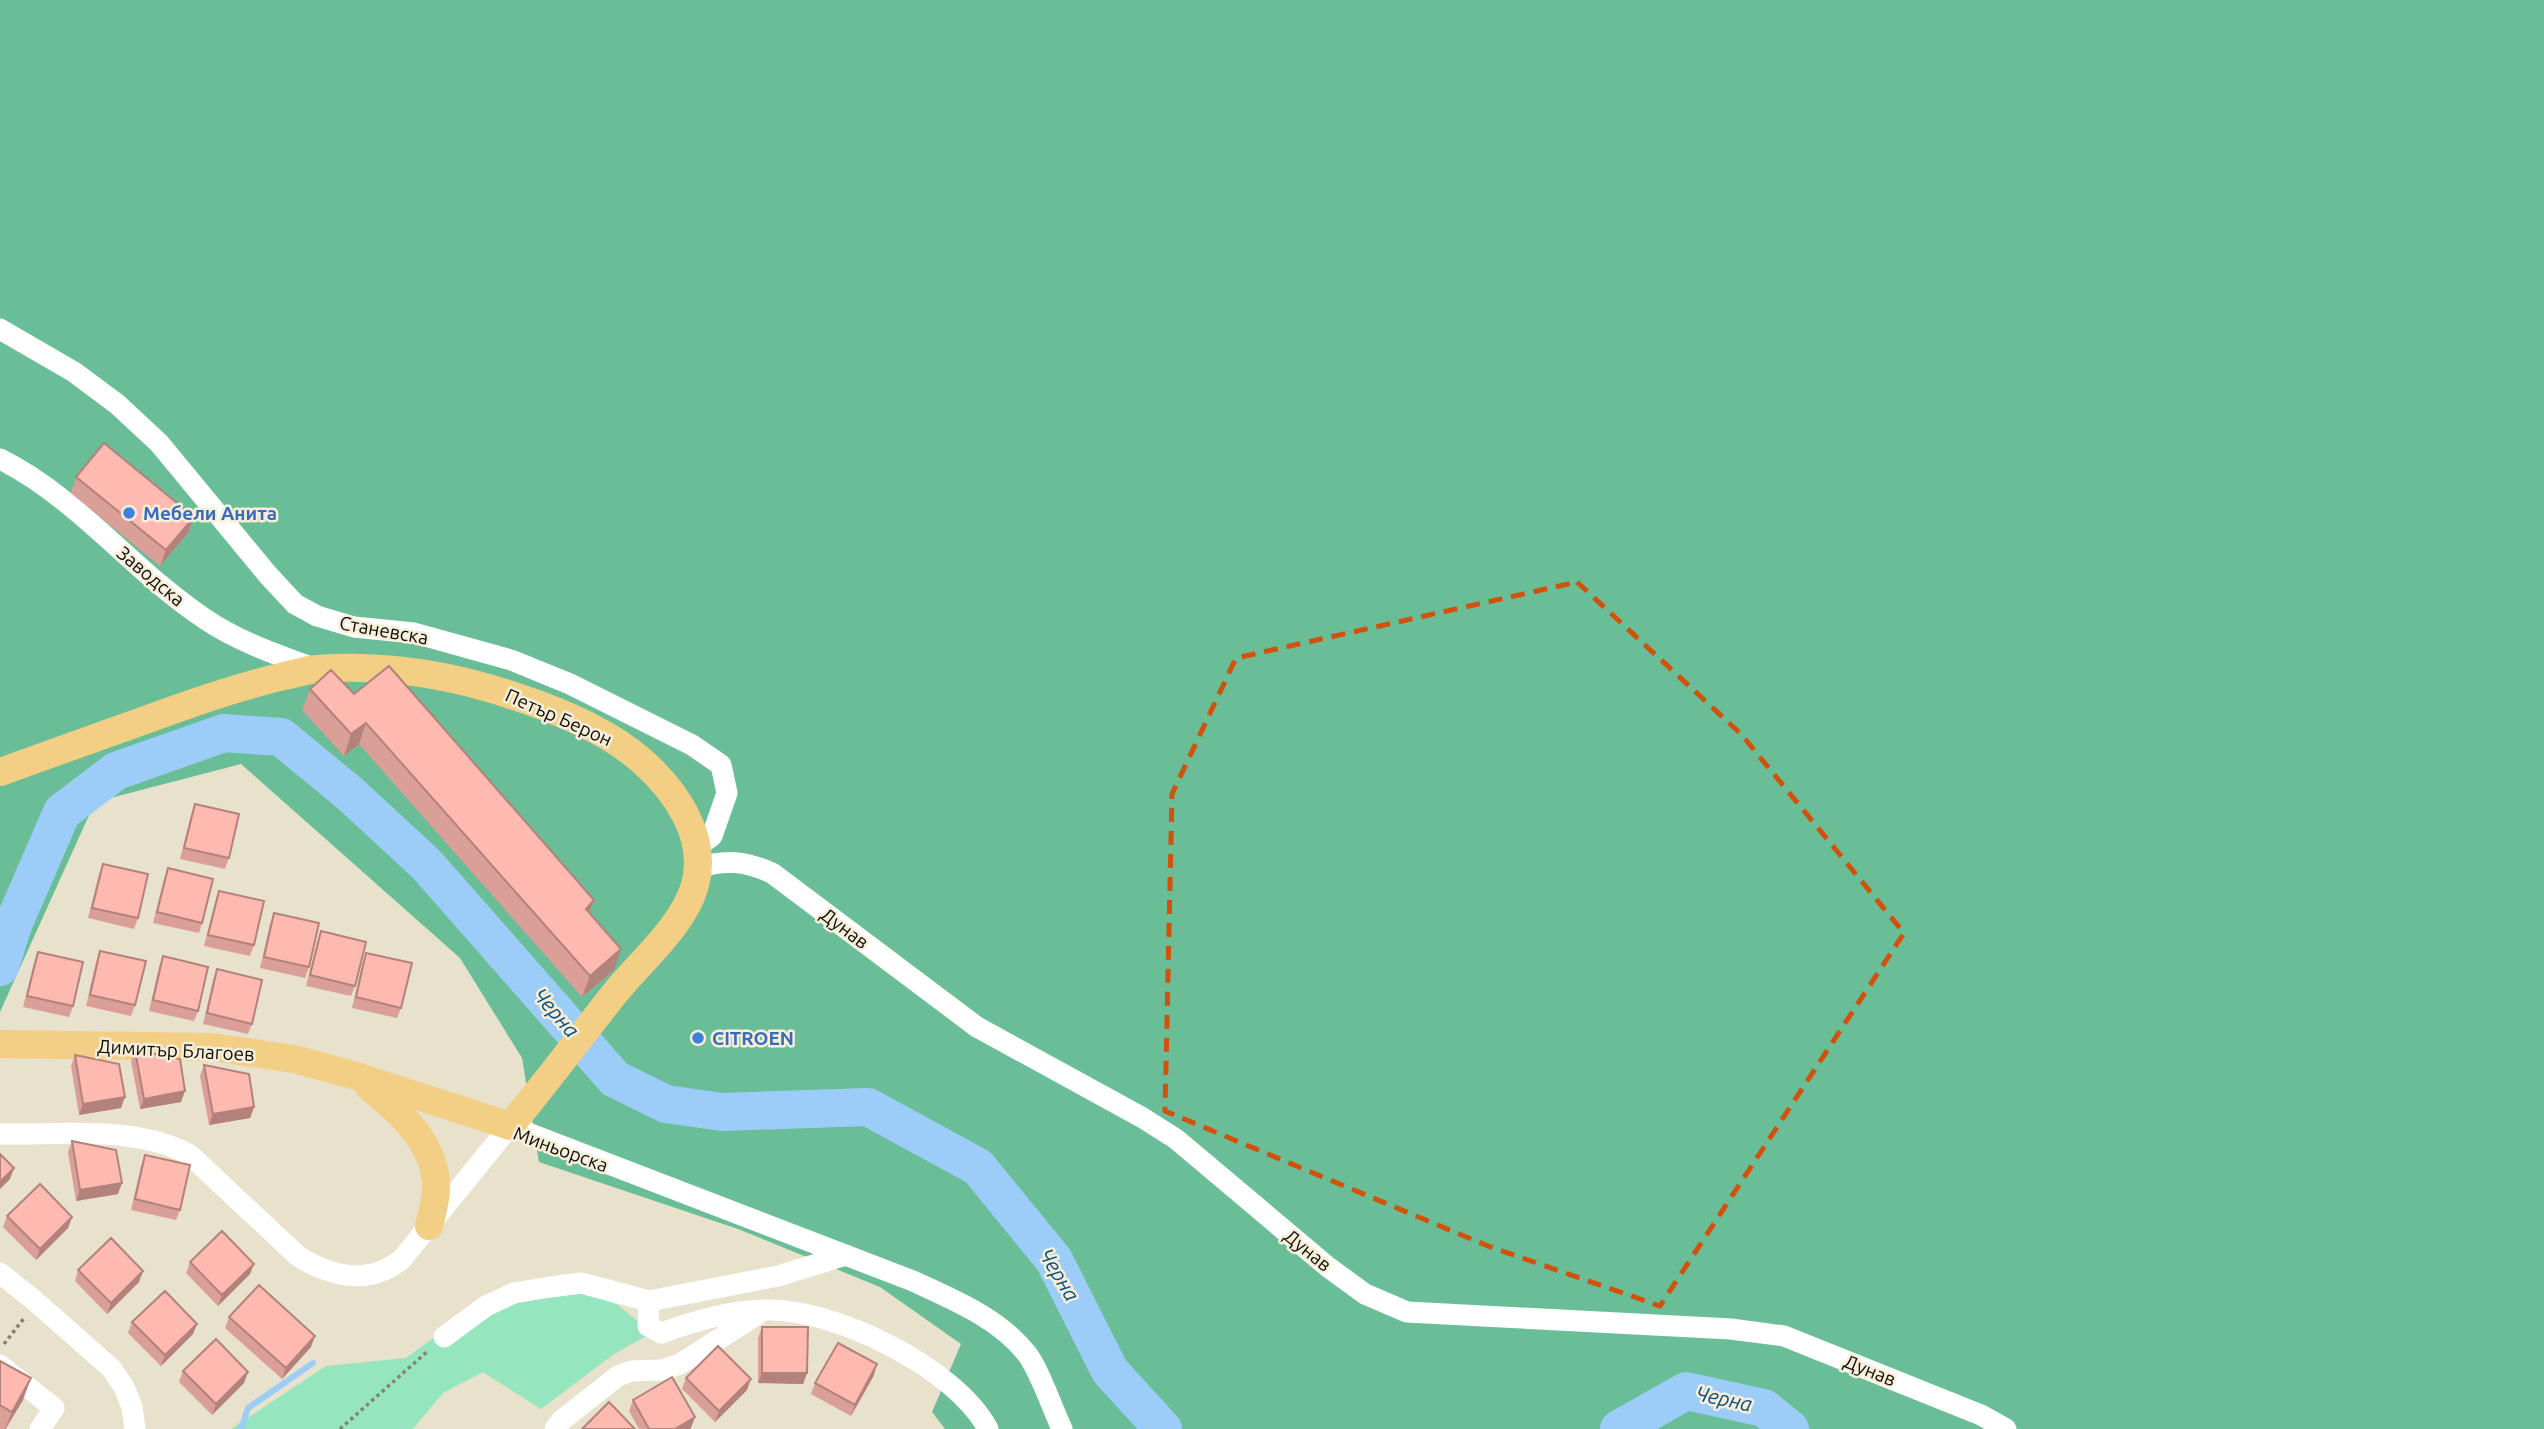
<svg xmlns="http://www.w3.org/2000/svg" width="2544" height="1429" viewBox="0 0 2544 1429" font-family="Ubuntu,sans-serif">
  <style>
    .green { fill: #95e5be }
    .forest { fill: #6abe97 }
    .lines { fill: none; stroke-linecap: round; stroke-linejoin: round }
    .stream { stroke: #9cccf8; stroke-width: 6 }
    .river { stroke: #9cccf8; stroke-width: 38 }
    .path { stroke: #868173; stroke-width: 3.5; stroke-dasharray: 3.5 3.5; stroke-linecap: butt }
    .minor { stroke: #fff; stroke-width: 21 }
    .major { stroke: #f3ce85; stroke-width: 28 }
    .wall { fill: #da9f97 }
    .shaded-wall { fill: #b2827b }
    .building { fill: #feb9b0; stroke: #b2827b; stroke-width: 2 }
    .marked { fill: none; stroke: #d2510c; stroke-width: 5; stroke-dasharray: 14 9; stroke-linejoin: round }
    .shop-dot { fill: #3f7fe0; stroke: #f6eed9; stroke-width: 2.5 }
    .labels { text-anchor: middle; stroke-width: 5; stroke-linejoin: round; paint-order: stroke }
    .shop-label { font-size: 19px; font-weight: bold; fill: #366cbe; stroke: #f6eed9; text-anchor: start }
    .street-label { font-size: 19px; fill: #100d07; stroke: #f6eed9 }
    .water-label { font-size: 21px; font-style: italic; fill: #074f81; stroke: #f6eed9 }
  </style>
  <rect width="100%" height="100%" fill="#e8e1cc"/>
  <!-- green -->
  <path class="green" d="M 585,1293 L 618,1305 L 652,1333 L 614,1354 L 541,1409 L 483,1372 L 443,1393 L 413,1429 L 231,1429 L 326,1366 L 406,1358 L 476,1307 Z"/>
  <!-- forest -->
  <path class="forest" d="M 0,0 L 2544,0 L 2544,1429 L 945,1429 L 932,1412 L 961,1344 L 880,1287 L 738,1229 L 539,1162 L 522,1058 L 460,958 L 241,764 L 95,802 L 0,1012 Z"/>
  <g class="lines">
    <!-- stream -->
    <path class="stream" d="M 241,1429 L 248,1408 L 313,1363"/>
    <!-- river -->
    <path class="river" d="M 0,967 L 13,925 L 62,812 L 116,771 L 224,733 L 281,737 L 348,792 L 426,864 L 615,1079 L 666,1104 L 722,1112 L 868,1107 L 978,1167 L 1054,1260 L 1110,1371 L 1163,1429
      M 1619,1429 L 1686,1391 L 1764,1408 L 1790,1429"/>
    <!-- path -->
    <path class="path" d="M 4,1344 L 25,1317
      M 340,1429 L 429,1350"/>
    <!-- minor -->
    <path class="minor" d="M 0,329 L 74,372 L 117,404 L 159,443 L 268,575 L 295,604 L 317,616 L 354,627 L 414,633 L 511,660 L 570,684 L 692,745 L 721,765 L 727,793 L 712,836 L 697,847
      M 0,459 C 78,498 133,571 205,619 C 239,642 278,655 316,669
      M 697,868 C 725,859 745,861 772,873 L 977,1027 L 1143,1118 L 1176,1139 L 1328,1267 L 1365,1294 L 1407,1312 L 1731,1329 L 1784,1336 L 1981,1415 L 2006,1429
      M 0,1134 C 61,1135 135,1125 190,1155 L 299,1257 C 333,1277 369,1286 402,1259 L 510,1126 L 913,1281 C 952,1299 999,1318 1027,1354 C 1039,1369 1053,1410 1062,1429
      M 0,1273 L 35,1301 L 112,1369 L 124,1387 L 132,1407 L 135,1429
      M 649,1301 L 778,1276 L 846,1255
      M 444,1337 L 486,1306 L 514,1293 L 550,1287 L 581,1283 L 649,1301 L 648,1326 L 661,1333 C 695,1321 728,1311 764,1310 C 833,1307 956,1368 988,1429
      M 0,1365 L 54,1408 L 40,1429
      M 555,1429 L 562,1420 L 618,1376 L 631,1371 L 662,1370 L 680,1364 L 758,1314"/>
    <!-- major -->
    <path class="major" d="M 0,772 C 59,751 117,730 176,709 C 212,696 246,685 284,676 C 294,674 306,670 317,669 C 385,664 453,675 517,697 C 560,711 608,731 642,761 C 676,791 708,837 695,885 C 684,925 641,961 615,993 C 580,1037 546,1083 510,1126 L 353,1075 L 294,1059 L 211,1047 L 0,1044
      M 369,1087 C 399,1111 434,1142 436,1183 C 437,1198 432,1213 429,1226"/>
  </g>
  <!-- wall -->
  <path class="wall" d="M 76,477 L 194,517 L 188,533 L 160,566 L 71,493 Z
    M 310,689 L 354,694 L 594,900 L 589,913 L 614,970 L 582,997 L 359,744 L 344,756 L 302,710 Z
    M 195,804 L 229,858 L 225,869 L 180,859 L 191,815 Z
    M 103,864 L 138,918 L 134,929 L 88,918 L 99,874 Z
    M 168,868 L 202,923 L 199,933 L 153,923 L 164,879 Z
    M 219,891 L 254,945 L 250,956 L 204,946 L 215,902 Z
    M 274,913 L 309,967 L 305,978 L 260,968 L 270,924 Z
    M 321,931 L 355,986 L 351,996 L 306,986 L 317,942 Z
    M 100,951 L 135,1005 L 131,1016 L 86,1006 L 96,962 Z
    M 38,952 L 73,1006 L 69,1017 L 23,1007 L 34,963 Z
    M 366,953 L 401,1008 L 397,1018 L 352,1008 L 362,964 Z
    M 163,956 L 198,1011 L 194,1021 L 149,1011 L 159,967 Z
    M 217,969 L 252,1024 L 248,1034 L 203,1024 L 213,980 Z
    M 135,1050 L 181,1102 L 140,1109 L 131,1061 Z
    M 75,1055 L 121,1108 L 79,1115 L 71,1066 Z
    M 204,1065 L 254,1107 L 250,1118 L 209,1125 L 200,1076 Z
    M 72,1141 L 118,1194 L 76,1201 L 68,1152 Z
    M 145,1155 L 180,1210 L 176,1220 L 131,1210 L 141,1166 Z
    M 7,1216 L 72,1217 L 68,1228 L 36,1260 L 3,1227 Z
    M 190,1262 L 250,1274 L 218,1306 L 186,1273 Z
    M 78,1270 L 139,1282 L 107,1314 L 75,1281 Z
    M 229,1317 L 311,1347 L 282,1379 L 225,1328 Z
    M 132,1322 L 197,1324 L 193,1334 L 161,1366 L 128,1333 Z
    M 762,1327 L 807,1373 L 803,1384 L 758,1383 L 758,1338 Z
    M 0,1361 L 23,1400 L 6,1429 L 0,1429 Z
    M 183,1371 L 248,1372 L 244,1383 L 212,1415 L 179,1382 Z
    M 874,1375 L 851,1416 L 811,1394 L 815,1383 Z
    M 686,1378 L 747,1390 L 715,1422 L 682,1389 Z
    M 633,1400 L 691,1428 L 689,1429 L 639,1429 L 629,1411 Z"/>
  <!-- shaded-wall -->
  <path class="shaded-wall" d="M 194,517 L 188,533 L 160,566 L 166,550 Z
    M 366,723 L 359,744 L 344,756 L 351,734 Z
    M 594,900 L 586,921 L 586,909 Z
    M 621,949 L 614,970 L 582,997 L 590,976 Z
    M 185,1091 L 181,1102 L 140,1109 L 144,1099 Z
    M 125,1097 L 121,1108 L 79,1115 L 83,1104 Z
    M 254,1107 L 250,1118 L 209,1125 L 213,1114 Z
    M 14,1168 L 10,1179 L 0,1189 L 0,1182 Z
    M 122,1183 L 118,1194 L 76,1201 L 80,1190 Z
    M 72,1217 L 68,1228 L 36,1260 L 40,1249 Z
    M 254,1264 L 250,1274 L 218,1306 L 222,1295 Z
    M 143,1271 L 139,1282 L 107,1314 L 111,1303 Z
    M 197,1324 L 193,1334 L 161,1366 L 165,1355 Z
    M 315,1336 L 311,1347 L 282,1379 L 286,1368 Z
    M 877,1364 L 874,1375 L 851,1416 L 855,1405 Z
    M 248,1372 L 244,1383 L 212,1415 L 216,1404 Z
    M 762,1373 L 807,1373 L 803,1384 L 758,1383 Z
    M 31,1378 L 23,1400 L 5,1429 L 12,1412 Z
    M 751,1379 L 747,1390 L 715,1422 L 719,1411 Z
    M 695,1417 L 691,1428 L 689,1429 L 675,1429 Z"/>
  <!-- building -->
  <path class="building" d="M 104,443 L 194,517 L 166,550 L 76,477 Z
    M 389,666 L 594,900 L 586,909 L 621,949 L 590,976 L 366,723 L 351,734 L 310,689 L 331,670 L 354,694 Z
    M 195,804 L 239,814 L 229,858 L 184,848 Z
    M 103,864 L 148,874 L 138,918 L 92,908 Z
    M 168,868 L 213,879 L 202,923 L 157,912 Z
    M 219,891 L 264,901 L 254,945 L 208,935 Z
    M 274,913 L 319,923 L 309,967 L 264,957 Z
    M 321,931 L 366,942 L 355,986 L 310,975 Z
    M 100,951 L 146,961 L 135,1005 L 90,995 Z
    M 38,952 L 83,962 L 73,1006 L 27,996 Z
    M 366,953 L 412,963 L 401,1008 L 356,997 Z
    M 163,956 L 208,967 L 198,1011 L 153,1000 Z
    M 217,969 L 262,980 L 252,1024 L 207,1013 Z
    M 135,1050 L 180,1059 L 185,1091 L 144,1099 Z
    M 75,1055 L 119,1064 L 125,1097 L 83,1104 Z
    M 204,1065 L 249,1074 L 254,1107 L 213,1114 Z
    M 72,1141 L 116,1150 L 122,1183 L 80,1190 Z
    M 0,1154 L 14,1168 L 0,1182 Z
    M 145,1155 L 190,1165 L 180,1210 L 135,1199 Z
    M 40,1184 L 72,1217 L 40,1249 L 7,1216 Z
    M 222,1231 L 254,1264 L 222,1295 L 190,1262 Z
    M 111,1238 L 143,1271 L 111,1303 L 78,1270 Z
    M 259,1285 L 315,1336 L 286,1368 L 229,1317 Z
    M 165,1291 L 197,1324 L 165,1355 L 132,1322 Z
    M 762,1327 L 808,1327 L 807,1373 L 762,1373 Z
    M 216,1339 L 248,1372 L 216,1404 L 183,1371 Z
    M 838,1343 L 877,1364 L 855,1405 L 815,1383 Z
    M 718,1346 L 751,1379 L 719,1411 L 686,1378 Z
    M 0,1361 L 31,1378 L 12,1412 L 0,1405 Z
    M 672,1377 L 695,1417 L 675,1429 L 649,1429 L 633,1400 Z
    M 609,1402 L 635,1429 L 582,1429 Z"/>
  <!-- marked area -->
  <path class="marked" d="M 1577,582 L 1741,734 L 1904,933 L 1660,1306 L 1488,1246 L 1165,1111 L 1172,794 L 1236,658 Z"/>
  <!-- markers -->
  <g class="shop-dot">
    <circle cx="129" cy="513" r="7"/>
    <circle cx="698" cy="1038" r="7"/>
  </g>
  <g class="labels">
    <!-- shop labels -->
    <g class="shop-label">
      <text x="143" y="520">Мебели Анита</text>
      <text x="712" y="1045">CITROEN</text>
    </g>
    <!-- street labels -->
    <g class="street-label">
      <text transform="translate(151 576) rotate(40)" y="7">Заводска</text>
      <text transform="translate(384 630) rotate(10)" y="7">Станевска</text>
      <text transform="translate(559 717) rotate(24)" y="7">Петър Берон</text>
      <text transform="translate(845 928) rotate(37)" y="7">Дунав</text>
      <text transform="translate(176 1050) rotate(3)" y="7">Димитър Благоев</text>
      <text transform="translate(561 1149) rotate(20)" y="7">Миньорска</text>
      <text transform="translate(1308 1250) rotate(39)" y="7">Дунав</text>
      <text transform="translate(1870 1370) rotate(22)" y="7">Дунав</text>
    </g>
    <!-- water labels -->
    <g class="water-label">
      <text transform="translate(556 1013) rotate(49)" y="7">Черна</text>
      <text transform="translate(1059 1275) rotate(59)" y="7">Черна</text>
      <text transform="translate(1724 1399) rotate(12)" y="7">Черна</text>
    </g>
  </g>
</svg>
